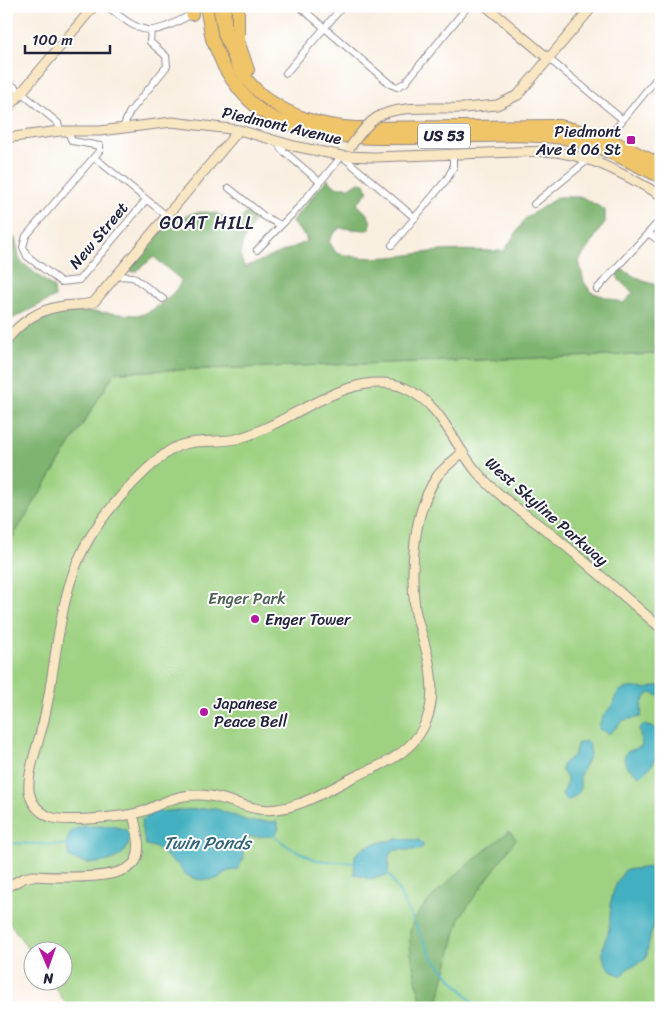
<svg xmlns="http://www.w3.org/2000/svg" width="667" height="1014" viewBox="0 0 667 1014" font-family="Sriracha,sans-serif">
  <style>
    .green { fill: #9ed282; stroke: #607a5e }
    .forest { fill: #7eb470; stroke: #506b56 }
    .water { fill: #43b0c0; stroke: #32697e }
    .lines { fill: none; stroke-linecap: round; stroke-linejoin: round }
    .stream { stroke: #43b0c0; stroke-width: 2 }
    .street-casing { stroke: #8e888e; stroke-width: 8 }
    .secondary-casing { stroke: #8e888e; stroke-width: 11 }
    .highway-casing { stroke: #8e888e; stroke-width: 14 }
    .street { stroke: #fff; stroke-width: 6 }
    .secondary { stroke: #f9e7c3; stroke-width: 9 }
    .highway { stroke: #f0c469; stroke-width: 12 }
    .secondary-bridge-casing { stroke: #8e888e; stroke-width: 11; stroke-linecap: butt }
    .highway-bridge-casing { stroke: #8e888e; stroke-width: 14; stroke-linecap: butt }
    .secondary-bridge { stroke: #f9e7c3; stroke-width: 9 }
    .highway-bridge { stroke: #f0c469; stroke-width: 12 }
    .poi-dot { fill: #b5179e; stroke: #fff; stroke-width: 2 }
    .labels { text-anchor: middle; stroke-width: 4; stroke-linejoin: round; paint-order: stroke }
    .shield { fill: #fff; stroke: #646476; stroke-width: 1 }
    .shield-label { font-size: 15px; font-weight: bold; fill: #22223b }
    .street-label { font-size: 16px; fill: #22223b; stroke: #fff }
    .poi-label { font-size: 16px; fill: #22223b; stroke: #fff; text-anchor: start }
    .park-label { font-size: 16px; fill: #4d6054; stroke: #fff }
    .neighbourhood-label { font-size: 18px; letter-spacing: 1px; fill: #22223b; stroke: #fff }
    .water-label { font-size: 18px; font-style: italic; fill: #316277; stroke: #fff }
  </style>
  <rect width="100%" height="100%" fill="#fff"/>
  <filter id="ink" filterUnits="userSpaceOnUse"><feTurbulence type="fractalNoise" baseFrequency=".02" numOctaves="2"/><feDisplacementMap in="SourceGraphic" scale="10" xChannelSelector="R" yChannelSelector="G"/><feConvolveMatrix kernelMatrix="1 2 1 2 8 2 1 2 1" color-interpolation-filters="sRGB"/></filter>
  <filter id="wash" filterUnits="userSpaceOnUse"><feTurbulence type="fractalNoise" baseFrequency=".0096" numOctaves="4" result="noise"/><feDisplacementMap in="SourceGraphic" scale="20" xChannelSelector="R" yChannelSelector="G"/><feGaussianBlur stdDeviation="1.12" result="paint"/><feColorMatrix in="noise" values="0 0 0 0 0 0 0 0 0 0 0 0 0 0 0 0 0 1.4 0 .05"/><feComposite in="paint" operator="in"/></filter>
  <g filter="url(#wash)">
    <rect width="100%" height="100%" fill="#f9efe1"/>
    <!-- green -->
    <path class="green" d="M 661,354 L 661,1008 L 69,1008 L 51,982 L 62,982 L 62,952 L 32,952 L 32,955 L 6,917 L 6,548 L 115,372 Z"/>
    <!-- forest -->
    <path class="forest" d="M 327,179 L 336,187 L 351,187 L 359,182 L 365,183 L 368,191 L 357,204 C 365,212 373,217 370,229 L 366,230 L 340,228 L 334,233 L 329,241 L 336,253 C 370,262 398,256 431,252 C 455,249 480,251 504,251 L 526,218 L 558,197 L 582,197 L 605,210 L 605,222 L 579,261 L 584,282 L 591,292 L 623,303 L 633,293 L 619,280 L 617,274 L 621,269 L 641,280 L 659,286 L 661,293 L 661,354 L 115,372 L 6,548 L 6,351 C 42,302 80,311 134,315 C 138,315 143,315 146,313 C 155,310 181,289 181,280 L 154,257 L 135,272 L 129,271 C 150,244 174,206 214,213 C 221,214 229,220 235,223 L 239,222 L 246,213 L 253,215 L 255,220 C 247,234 234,252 245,267 L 306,242 L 306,237 L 291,222 Z
      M 6,236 L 15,238 L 20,261 L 54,288 L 55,297 L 6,322 Z
      M 509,831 L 516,839 L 460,917 L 442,985 L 438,1008 L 423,1008 C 418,986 408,954 410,931 C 413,904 487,850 509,831 Z"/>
    <!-- water -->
    <path class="water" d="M 655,686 L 661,686 L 661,697 L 652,693 L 648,694 L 642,703 L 641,717 L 624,720 L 609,734 L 599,729 C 600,719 604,715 610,708 C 615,703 614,695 620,691 C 631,683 644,693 655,686 Z
      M 643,725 L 655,728 C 664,748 657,765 639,776 L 626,766 L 624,757 L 627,752 L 642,746 L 639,728 Z
      M 586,741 L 590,745 L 590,755 L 580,775 L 580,791 L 573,798 L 566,801 L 562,794 L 566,787 L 567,778 L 562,771 L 562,765 L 574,755 L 577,744 Z
      M 214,808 L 248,821 L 277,822 L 279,829 L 273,836 L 249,837 L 241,846 L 244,858 L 237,870 C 234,870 229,871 226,872 C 222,874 220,878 216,879 C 203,882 183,879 179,865 C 165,859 164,848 146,845 L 141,826 L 142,820 L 155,812 Z
      M 113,826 L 126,830 L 130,836 C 129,842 128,847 125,851 C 113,865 83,867 69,857 C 59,820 88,827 113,826 Z
      M 397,839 L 419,840 L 424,846 L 419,850 L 394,850 L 389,856 L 388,875 L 370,879 L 354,874 L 355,855 L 363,848 L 377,843 Z
      M 651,867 L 652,884 L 659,894 L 661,904 L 650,937 L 646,959 L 627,969 L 623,976 C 610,973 601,962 603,947 C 604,941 608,935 609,929 C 612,902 608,894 625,870 Z"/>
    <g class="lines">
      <!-- stream -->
      <path class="stream" d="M 273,835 L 289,847 L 316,860 L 356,863
        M 6,843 L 68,845
        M 386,873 L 390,875 L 432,957 L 478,1008"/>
    </g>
  </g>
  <g filter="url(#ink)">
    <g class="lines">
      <defs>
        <path id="street" d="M 107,6 C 144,36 150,37 192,14
          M 299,6 L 390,84 L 397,87 L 405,83 L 468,6
          M 549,59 L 622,119
          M 286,73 L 343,6
          M 6,80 L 58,123 L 60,131
          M 123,128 L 129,113 L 167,66 L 166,56 L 150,42 L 151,30
          M 67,130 L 72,141 L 100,146 L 100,150 L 26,236 L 23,247 L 27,256 L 61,282 L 79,280 L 146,200
          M 607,141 L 616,128 L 661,73
          M 278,142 L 281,149 L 320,182
          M 95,158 L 167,216
          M 229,188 L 265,217 L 281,225
          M 534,204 L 589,159
          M 648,233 L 661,242
          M 392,245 L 447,179 L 453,168 L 453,154
          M 257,250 L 298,208 L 342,156 L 415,218
          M 118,276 L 133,277 L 163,299
          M 597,289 L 661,219"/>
        <path id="secondary" d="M 486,6 L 549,59
          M 464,108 L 497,105 L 518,95 L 593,6
          M 6,111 L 94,6
          M 6,138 L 60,131 L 100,131 L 172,122 L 239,130 L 294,146 L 342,156 L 375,157 L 545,151 C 593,155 620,173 661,195
          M 6,341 C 20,322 40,309 63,306 C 74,304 84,306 94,302 L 239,130
          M 463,452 C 455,459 445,467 438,475 C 413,510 410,568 415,609 C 417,620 421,631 424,642 C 437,686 438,730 395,757 C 383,765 369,770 356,776 C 327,790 293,814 259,809 C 231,804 214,791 184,796 C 170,798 157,806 144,811 C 127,817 65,823 50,817 C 39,812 31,803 29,791 C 27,770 41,737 45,715 C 57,661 58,598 84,548 C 100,516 140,472 169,451 C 189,437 213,444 236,439 C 250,436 263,429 276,423 C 312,405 363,370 405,388 C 443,405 452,443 477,472 C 498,497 530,517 556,538 C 592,567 626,598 661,628
          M 6,887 L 24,878 L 33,876 C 56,877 125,882 136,860 C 142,846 136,828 133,814"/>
        <path id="highway" d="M 192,6 L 192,14
          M 215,6 L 218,39
          M 225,6 C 220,84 286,125 356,128 L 560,126 L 602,136 L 661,165
          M 238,6 L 238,41 L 248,70
          M 224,67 C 234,84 247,101 263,112 C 336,159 477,126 563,138 C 598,143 629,162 661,177"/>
      </defs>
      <!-- street casing -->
      <use href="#street" class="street-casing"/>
      <!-- secondary casing -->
      <use href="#secondary" class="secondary-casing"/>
      <!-- highway casing -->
      <use href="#highway" class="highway-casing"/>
      <!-- street -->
      <use href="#street" class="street"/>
      <!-- secondary -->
      <use href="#secondary" class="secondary"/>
      <!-- highway -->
      <use href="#highway" class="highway"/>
      <defs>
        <path id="secondary-bridge" d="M 350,147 C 358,137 365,125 376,118 C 395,104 440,109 464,108"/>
        <path id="highway-bridge" d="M 206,6 L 212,39 L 224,67"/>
      </defs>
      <!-- secondary-bridge casing -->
      <use href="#secondary-bridge" class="secondary-bridge-casing"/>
      <!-- highway-bridge casing -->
      <use href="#highway-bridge" class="highway-bridge-casing"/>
      <!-- secondary-bridge -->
      <use href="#secondary-bridge" class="secondary-bridge"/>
      <!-- highway-bridge -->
      <use href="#highway-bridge" class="highway-bridge"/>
    </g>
  </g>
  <!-- markers -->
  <g class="poi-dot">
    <rect x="626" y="135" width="10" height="10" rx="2.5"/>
    <circle cx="255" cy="619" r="5"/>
    <circle cx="204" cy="712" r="5"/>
  </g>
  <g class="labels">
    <!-- shield labels -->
    <rect class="shield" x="418" y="123.5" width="52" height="25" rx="4"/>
    <g class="shield-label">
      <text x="444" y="141">US 53</text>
    </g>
    <!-- street labels -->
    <g class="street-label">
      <text transform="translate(282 125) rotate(13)" y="6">Piedmont Avenue</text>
      <text transform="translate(98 235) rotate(-50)" y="6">New Street</text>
      <text transform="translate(547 511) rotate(41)" y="6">West Skyline Parkway</text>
    </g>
    <!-- poi labels -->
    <g class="poi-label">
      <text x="621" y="137" text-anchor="end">Piedmont<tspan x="621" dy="18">Ave &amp; 06 St</tspan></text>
      <text x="265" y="625">Enger Tower</text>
      <text x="214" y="709">Japanese<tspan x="214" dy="18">Peace Bell</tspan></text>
    </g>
    <!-- park labels -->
    <g class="park-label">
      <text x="247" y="604">Enger Park</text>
    </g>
    <!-- neighbourhood labels -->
    <g class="neighbourhood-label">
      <text x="207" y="229">GOAT HILL</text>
    </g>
    <!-- water labels -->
    <g class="water-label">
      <text x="207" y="849">Twin Ponds</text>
    </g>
  </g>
  <!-- margin -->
  <rect width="667" height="1014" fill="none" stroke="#fff" stroke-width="25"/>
  <!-- north arrow -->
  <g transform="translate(48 966) rotate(178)"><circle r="24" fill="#ffffff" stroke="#a7a7b1"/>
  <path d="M0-4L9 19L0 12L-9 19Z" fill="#b5179e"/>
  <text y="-8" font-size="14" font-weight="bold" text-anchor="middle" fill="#22223b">N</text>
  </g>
  <!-- scale -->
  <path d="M25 45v8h85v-8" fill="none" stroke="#22223b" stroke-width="2.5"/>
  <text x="32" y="45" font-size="15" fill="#22223b" stroke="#ffffff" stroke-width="4" paint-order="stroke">100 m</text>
</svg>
